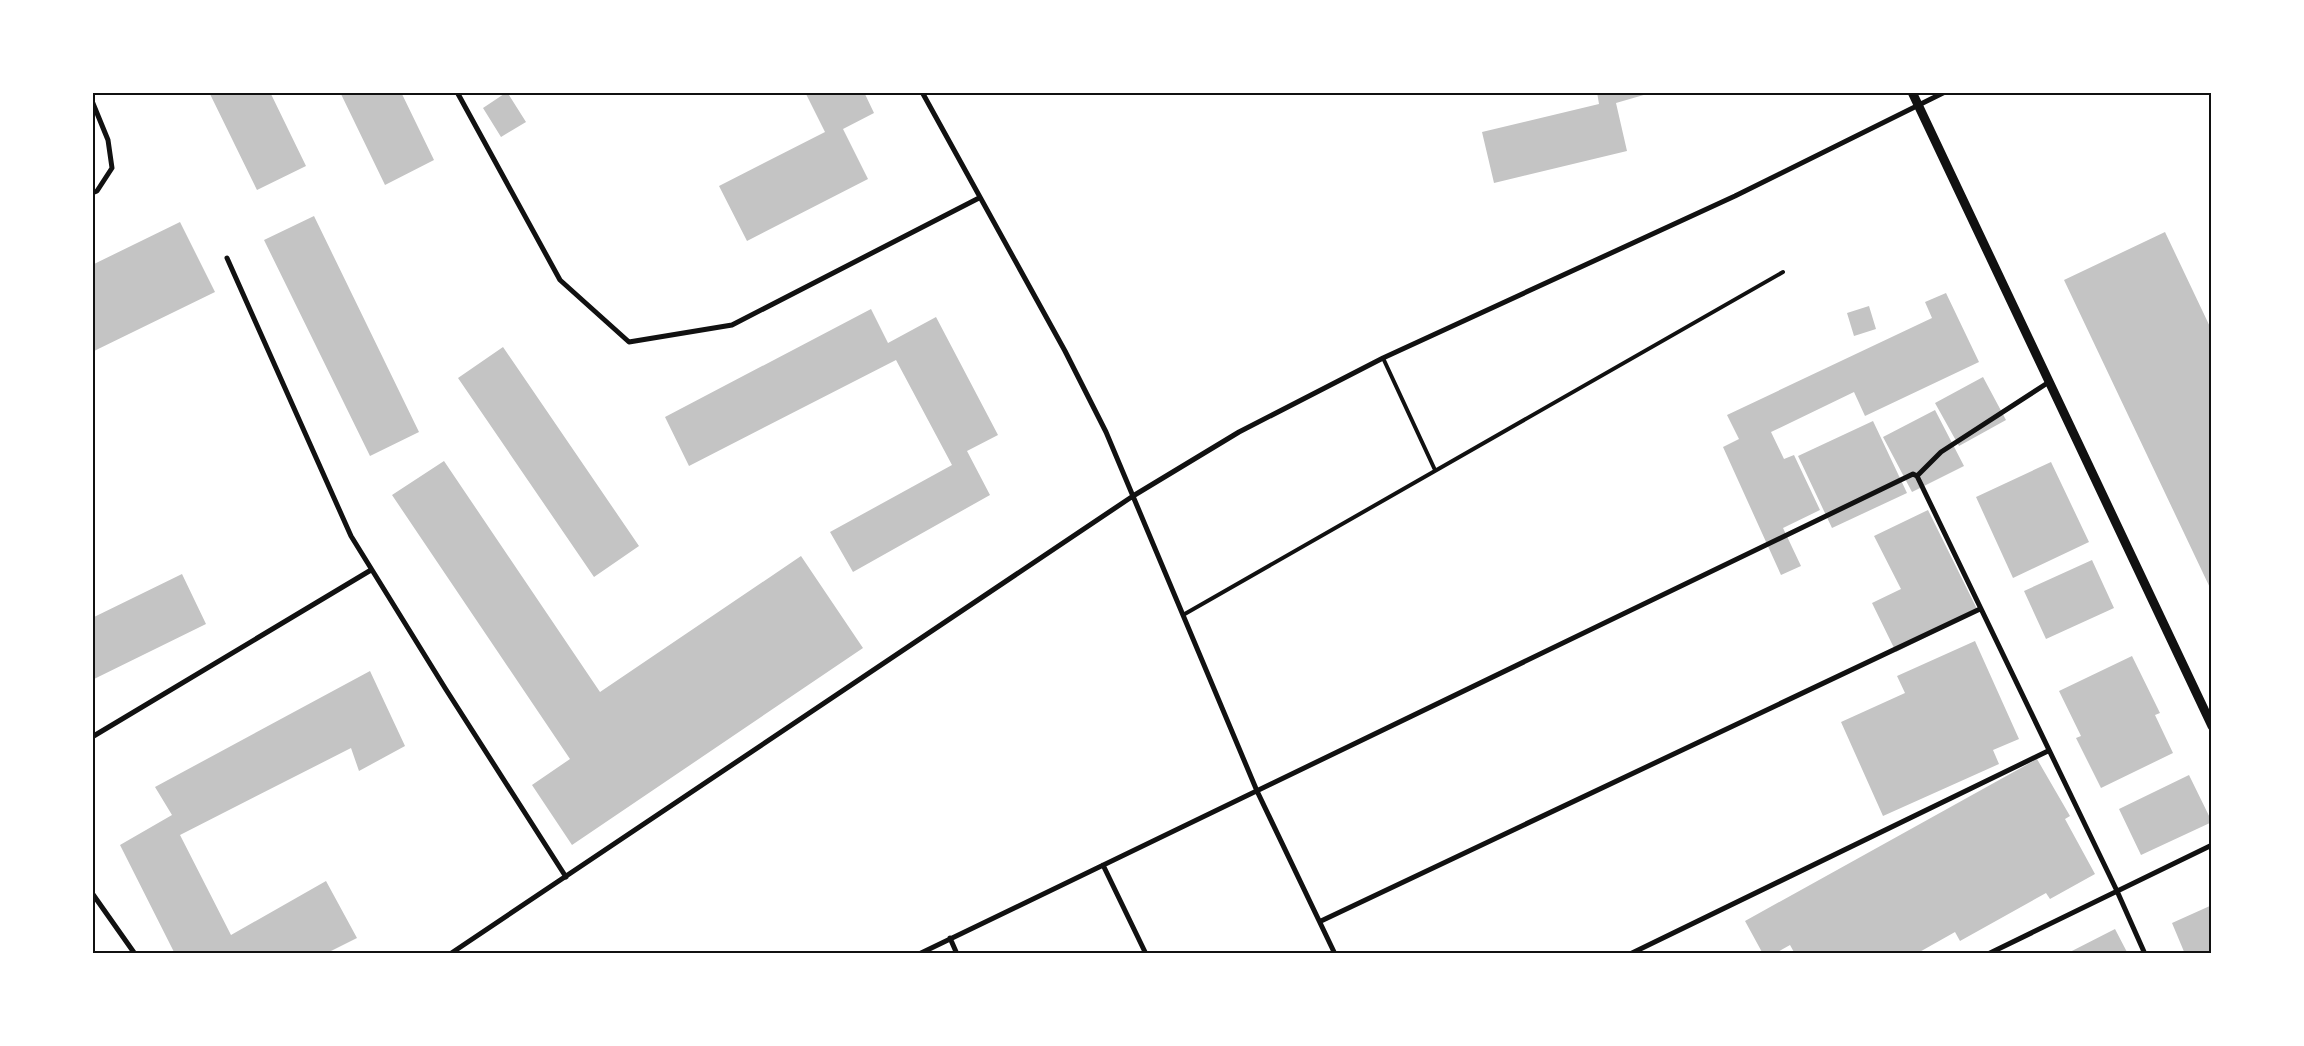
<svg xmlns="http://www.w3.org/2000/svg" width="2304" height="1046" viewBox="0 0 2304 1046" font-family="'Asap Condensed',sans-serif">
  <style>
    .building { fill: #c4c4c4 }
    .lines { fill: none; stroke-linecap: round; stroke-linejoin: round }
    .service { stroke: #111; stroke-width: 4 }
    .minor { stroke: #111; stroke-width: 5 }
    .tertiary { stroke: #111; stroke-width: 9 }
    .neatline { fill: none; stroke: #111; stroke-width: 2 }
  </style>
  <rect width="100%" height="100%" fill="#fff"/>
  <!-- building -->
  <path class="building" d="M 209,92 L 270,92 L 306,166 L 257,190 Z
    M 340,92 L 401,92 L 434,160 L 385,185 Z
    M 507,92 L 526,122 L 501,137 L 483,108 Z
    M 805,92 L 864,92 L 874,113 L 843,129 L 868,179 L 747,241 L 719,186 L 825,132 Z
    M 1597,92 L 1654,92 L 1616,103 L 1627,151 L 1494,183 L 1482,132 L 1599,104 Z
    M 314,216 L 419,432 L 370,456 L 264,240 Z
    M 180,222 L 215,292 L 92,352 L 92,265 Z
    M 2165,232 L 2212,331 L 2212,592 L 2064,280 Z
    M 1946,293 L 1979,362 L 1865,416 L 1854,392 L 1771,432 L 1784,459 L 1794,455 L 1820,510 L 1783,528 L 1801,566 L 1781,575 L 1723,447 L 1739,439 L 1727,415 L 1932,318 L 1925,302 Z
    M 1869,306 L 1876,329 L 1854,336 L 1847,313 Z
    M 871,309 L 888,343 L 936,317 L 998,435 L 967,451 L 990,495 L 853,572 L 830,532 L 952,465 L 896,360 L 689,466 L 665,417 Z
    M 503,347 L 639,546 L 594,577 L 458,378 Z
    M 1983,377 L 2006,420 L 1959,446 L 1935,403 Z
    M 1935,410 L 1964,466 L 1912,492 L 1883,437 Z
    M 1873,421 L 1907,493 L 1832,528 L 1798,456 Z
    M 444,461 L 600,692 L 801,556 L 863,648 L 572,845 L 532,785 L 570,759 L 392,495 Z
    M 2051,462 L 2089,542 L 2013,578 L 1976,497 Z
    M 1928,510 L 1978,611 L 1896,652 L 1872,603 L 1901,589 L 1874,536 Z
    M 2092,560 L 2114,608 L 2046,639 L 2024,591 Z
    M 182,574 L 206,624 L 92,680 L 92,618 Z
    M 1975,641 L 2019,739 L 1993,750 L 1999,764 L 1883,816 L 1841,722 L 1905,693 L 1897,676 Z
    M 2132,656 L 2160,713 L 2155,715 L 2173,753 L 2101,788 L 2076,738 L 2081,736 L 2059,691 Z
    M 370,671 L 405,746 L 359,771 L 351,748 L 180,835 L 231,935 L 326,881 L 357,938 L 325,954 L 175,954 L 120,845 L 172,815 L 155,787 Z
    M 2037,759 L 2070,816 L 2065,819 L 2095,874 L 2050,899 L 2046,893 L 1960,941 L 1955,932 L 1916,954 L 1795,954 L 1790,945 L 1774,954 L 1763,954 L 1745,921 Z
    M 2189,775 L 2212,822 L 2141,855 L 2119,809 Z
    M 2212,905 L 2212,954 L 2185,954 L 2172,923 Z
    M 2115,929 L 2128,954 L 2066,954 Z"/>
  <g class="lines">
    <!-- service -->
    <path class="service" d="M 1383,358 L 1435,470
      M 1183,615 L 1783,272"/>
    <!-- minor -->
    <path class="minor" d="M 457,92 L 560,280 L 629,342 L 732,325 L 979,198
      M 922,92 L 1065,351 L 1106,432 L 1257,791 L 1335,954
      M 92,101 L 108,140 L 112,168 L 97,191 L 92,193
      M 227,258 L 351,536 L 445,688 L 566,877
      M 1917,476 L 1941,452 L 2049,382
      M 92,737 L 371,570
      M 1103,865 L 1146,954
      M 92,893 L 135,954
      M 1321,921 L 1980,609
      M 950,938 L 957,954
      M 450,954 L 1133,496 L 1239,432 L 1383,358 L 1735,196 L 1945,92
      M 919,954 L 1913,474 L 1917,476 L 2117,891 L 2145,954
      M 1630,954 L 2048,751
      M 1988,954 L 2212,845"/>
    <!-- tertiary -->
    <path class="tertiary" d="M 1912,92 L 2212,726"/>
  </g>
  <!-- border -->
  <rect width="2304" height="1046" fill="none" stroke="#ffffff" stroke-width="188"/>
  <rect x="94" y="94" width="2116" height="858" class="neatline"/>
</svg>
